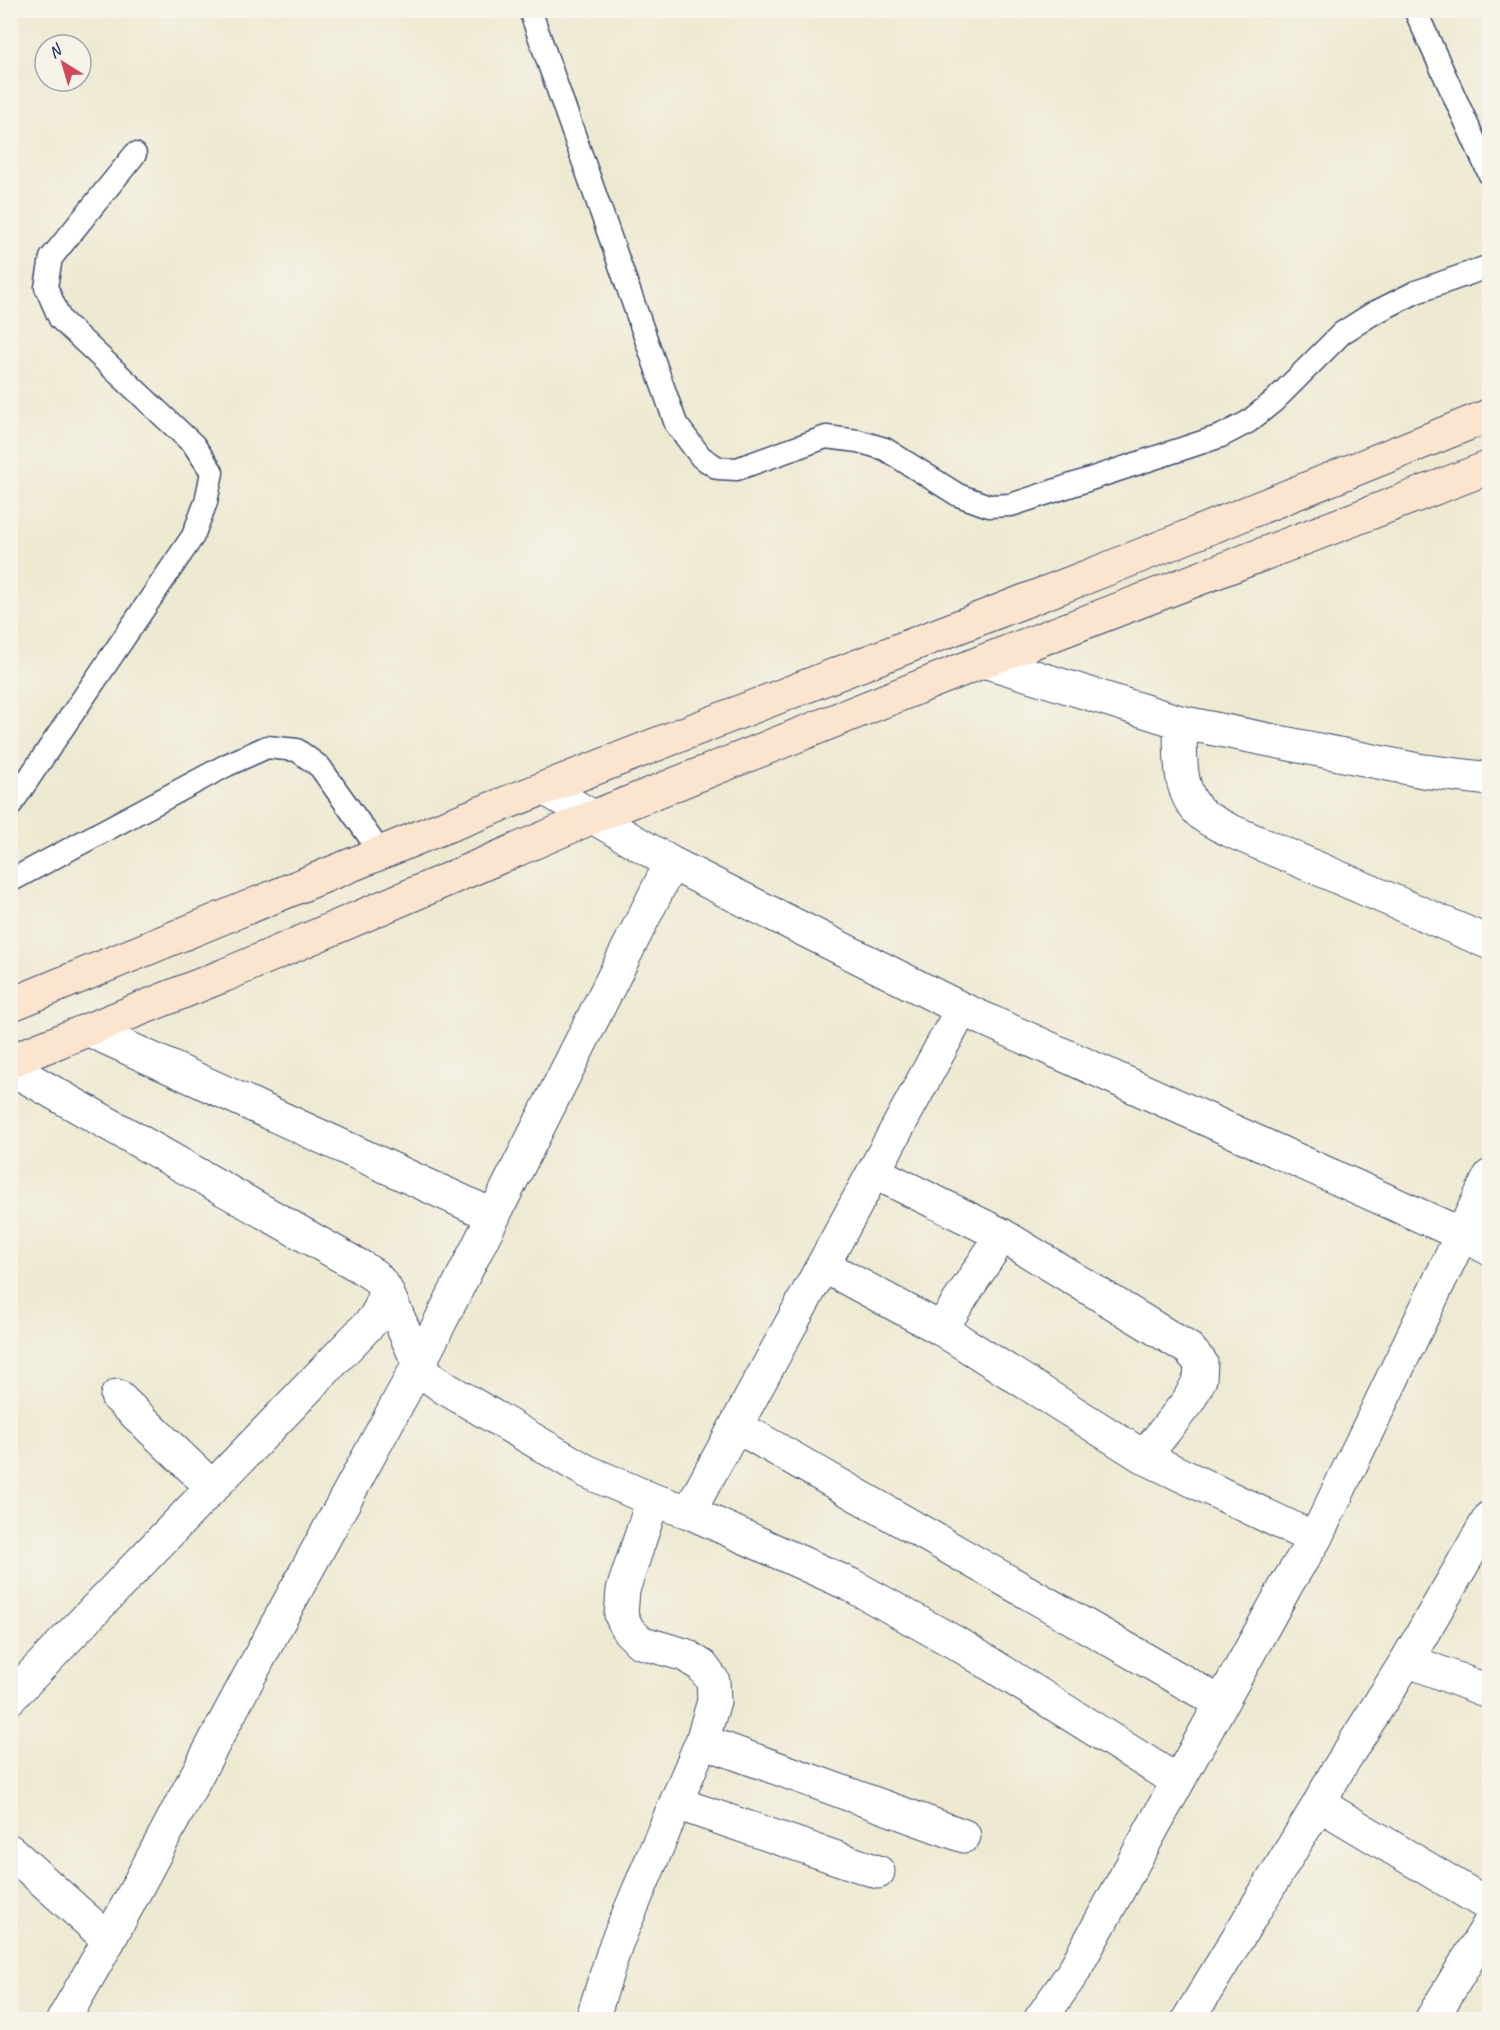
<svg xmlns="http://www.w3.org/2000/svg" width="1500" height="2030" viewBox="0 0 1500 2030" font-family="Caveat,sans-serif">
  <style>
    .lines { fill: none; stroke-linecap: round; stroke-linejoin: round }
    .lane-casing { stroke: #3b4b6f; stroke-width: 25 }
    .street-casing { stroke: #3b4b6f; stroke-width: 35 }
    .secondary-casing { stroke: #3b4b6f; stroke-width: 35 }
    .lane { stroke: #fff; stroke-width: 22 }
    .street { stroke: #fff; stroke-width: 33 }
    .secondary { stroke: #fce5cf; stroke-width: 33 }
  </style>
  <rect width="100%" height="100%" fill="#f7f3e8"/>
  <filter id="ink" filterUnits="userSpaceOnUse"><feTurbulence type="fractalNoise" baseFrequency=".0167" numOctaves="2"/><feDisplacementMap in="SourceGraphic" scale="12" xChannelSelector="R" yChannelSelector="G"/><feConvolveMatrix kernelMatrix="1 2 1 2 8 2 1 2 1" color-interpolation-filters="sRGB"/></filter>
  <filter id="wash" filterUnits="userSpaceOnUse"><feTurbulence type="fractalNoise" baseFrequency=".008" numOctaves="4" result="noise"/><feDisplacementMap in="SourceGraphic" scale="24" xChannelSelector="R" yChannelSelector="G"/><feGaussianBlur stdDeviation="1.35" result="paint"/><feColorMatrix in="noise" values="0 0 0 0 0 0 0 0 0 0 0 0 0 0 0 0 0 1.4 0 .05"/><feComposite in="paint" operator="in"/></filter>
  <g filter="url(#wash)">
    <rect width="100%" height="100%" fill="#eee9d1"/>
  </g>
  <g filter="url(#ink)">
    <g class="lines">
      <defs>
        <path id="lane" d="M 530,10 L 676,424 L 701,457 L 718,468 L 737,469 L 826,437 L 858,441 L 885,449 L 958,495 L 989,506 L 1011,505 L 1221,436 L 1248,422 L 1274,401 L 1342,333 L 1372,314 L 1416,292 L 1490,266
          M 1415,10 L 1490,175
          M 10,806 L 193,536 L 206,502 L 212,472 L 194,445 L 60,319 L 46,287 L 51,258 L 135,154
          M 10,881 L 227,765 L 267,747 L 297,750 L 320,767 L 381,853"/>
        <path id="street" d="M 984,661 L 1180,722 L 1423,771 L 1490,779
          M 1180,722 C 1181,754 1176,794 1204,816 C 1211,821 1221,826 1229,830 L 1490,943
          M 544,788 L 671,863 L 962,1009 L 1463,1235 L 1490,1249
          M 89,1030 L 494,1216
          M 10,1068 L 361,1267 L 375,1276 L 385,1288 L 381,1307 L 374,1319 L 10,1698
          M 874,1172 L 1002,1235 L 1189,1349 L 1201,1363 L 1200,1379 L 1189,1400 L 1144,1457
          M 1002,1235 L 941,1329 L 1144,1457 L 1315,1539
          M 824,1266 L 941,1329
          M 385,1288 L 419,1364 L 431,1378 L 445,1388 L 586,1471 L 653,1500 L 689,1512 L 851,1585 L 963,1647 L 1177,1781
          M 117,1396 L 212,1487
          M 736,1426 L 1221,1703
          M 689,1512 L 962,1009
          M 1407,1660 L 1490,1692
          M 702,1741 L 964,1836
          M 676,1803 L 878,1872
          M 1319,1804 L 1490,1906
          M 10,1851 L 109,1940
          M 63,2020 L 109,1940 L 267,1643 L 419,1364 L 671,863
          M 592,2020 L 616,1944 L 702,1741 L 714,1701 L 713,1681 L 702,1666 L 685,1655 L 640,1642 L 628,1630 L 621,1615 L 623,1590 L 653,1500
          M 1040,2020 L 1072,1974 L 1288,1582 L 1315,1539 L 1490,1176
          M 1188,2020 L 1319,1804 L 1337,1771 L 1407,1660 L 1490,1517
          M 1431,2020 L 1490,1923"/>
        <path id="secondary" d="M 10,1005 L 434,831 L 1112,567 L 1490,415
          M 10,1061 L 225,975 L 593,817 L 984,661 L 1490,467"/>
      </defs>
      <!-- lane casing -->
      <use href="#lane" class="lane-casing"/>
      <!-- street casing -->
      <use href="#street" class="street-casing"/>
      <!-- secondary casing -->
      <use href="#secondary" class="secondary-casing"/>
      <!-- lane -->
      <use href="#lane" class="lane"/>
      <!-- street -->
      <use href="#street" class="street"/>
      <!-- secondary -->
      <use href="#secondary" class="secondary"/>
    </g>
  </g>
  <!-- margin -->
  <rect width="1500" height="2030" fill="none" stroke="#f7f3e8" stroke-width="36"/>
  <!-- north arrow -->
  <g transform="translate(63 63) rotate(323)"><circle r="28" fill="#f7f3e8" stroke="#9fa5b1" stroke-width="1.5"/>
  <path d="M0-4.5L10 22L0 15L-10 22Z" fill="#d1495b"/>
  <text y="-9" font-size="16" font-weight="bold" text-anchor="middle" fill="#1b2f5e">N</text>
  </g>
</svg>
